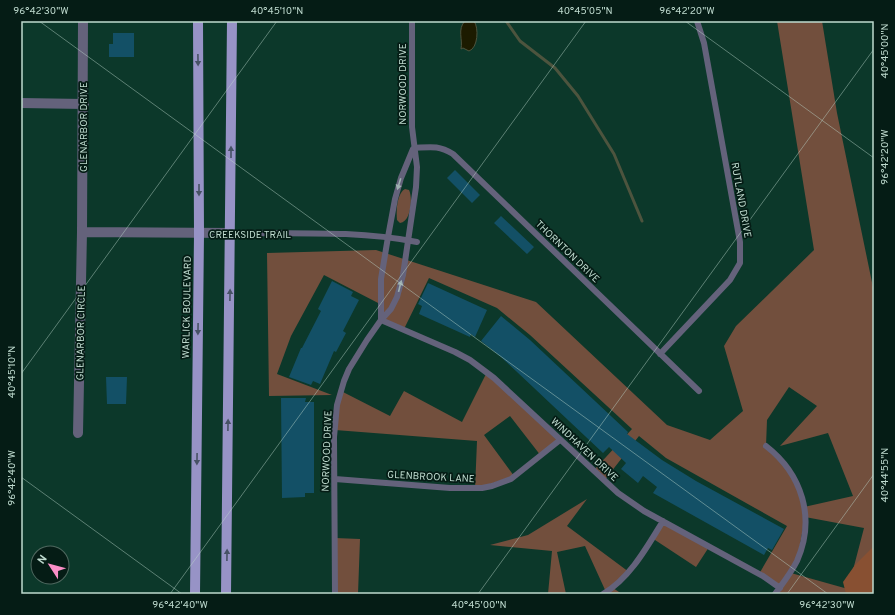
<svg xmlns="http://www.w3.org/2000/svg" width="895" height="615" viewBox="0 0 895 615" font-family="Overpass,sans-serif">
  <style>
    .green { fill: #724f3d; fill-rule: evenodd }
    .forest { fill: #885032 }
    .water { fill: #1c1b00; stroke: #4d543e }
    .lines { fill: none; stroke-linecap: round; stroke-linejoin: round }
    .stream { stroke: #4d543e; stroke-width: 3 }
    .building { fill: #135066 }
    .lane { stroke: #64627b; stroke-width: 6 }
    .street { stroke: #64627b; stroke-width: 10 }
    .primary { stroke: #9793c6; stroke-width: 10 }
    .oneway { fill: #475265 }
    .oneway2 { fill: #9eb0b1 }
    .ticks { fill: none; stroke: #bedace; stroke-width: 1; stroke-opacity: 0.45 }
    .labels { text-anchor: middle; stroke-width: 3.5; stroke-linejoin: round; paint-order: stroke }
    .street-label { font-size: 10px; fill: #bedace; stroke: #051c15 }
    .neatline { fill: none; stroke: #bedace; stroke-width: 1.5 }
    .ticks-label { font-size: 10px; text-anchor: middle; fill: #bedace }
  </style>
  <rect width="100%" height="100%" fill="#0c382a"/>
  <!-- green -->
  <path class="green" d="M 777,21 L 822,21 L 837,113 L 874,292 L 874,594 L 775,594 L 780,588 L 759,574 L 787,526 L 666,458 L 639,436 L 604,481 L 593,471 L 632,429 L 530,335 L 497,308 L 429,278 L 404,329 L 381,320 L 380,304 L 324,275 L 291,336 L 277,374 L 332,395 L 269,396 L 267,253 L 376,250 L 536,302 L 667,425 L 710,440 L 743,411 L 724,346 L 736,326 L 814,250 ZM 789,387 L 817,406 L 780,446 L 828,433 L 853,496 L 804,507 L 791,473 L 766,446 L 767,420 ZM 805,517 L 864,528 L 848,589 L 791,573 L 797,561 Z
    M 405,189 L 409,190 C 413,198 411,222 400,223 L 397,220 C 396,211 397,193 405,189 Z
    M 487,372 L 560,440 L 541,456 L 510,416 L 484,435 L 514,476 L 475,489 L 477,441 L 335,430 L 341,391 L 390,416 L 404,391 L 462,422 Z
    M 587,499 L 567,526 L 629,572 L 613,588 L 622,594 L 603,594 L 606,592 L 585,546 L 557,552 L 566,594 L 548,594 L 552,551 L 490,545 L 528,535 Z
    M 663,521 L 709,547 L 696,567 L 652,538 Z
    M 335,538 L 360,539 L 358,594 L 335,594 Z"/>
  <!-- forest -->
  <path class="forest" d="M 874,546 L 874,594 L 846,594 L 843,582 L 855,565 Z"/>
  <!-- water -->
  <path class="water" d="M 465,21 L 474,21 C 479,28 478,48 469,51 L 463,48 L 461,49 C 463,40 457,29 465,21 Z"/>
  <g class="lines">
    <!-- stream -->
    <path class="stream" d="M 506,21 L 520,41 L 555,68 L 578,96 L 614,154 L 642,221"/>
  </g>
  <!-- building -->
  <path class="building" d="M 113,33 L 134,33 L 134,57 L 109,57 L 109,44 L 113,44 Z
    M 455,170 L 480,195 L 472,203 L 447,178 Z
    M 501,216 L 534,247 L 527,254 L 494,223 Z
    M 332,281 L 353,292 L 351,296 L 359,300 L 343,331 L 346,333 L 336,352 L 334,351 L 320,384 L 313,381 L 311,385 L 289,377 L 301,348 L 302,348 L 321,311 L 318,309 Z
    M 428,283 L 487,310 L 475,337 L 471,334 L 470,337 L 419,314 L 422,306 L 418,304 Z
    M 501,316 L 530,340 L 628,432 L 627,434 L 662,460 L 696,481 L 784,529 L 772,550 L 768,548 L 764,555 L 653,493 L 657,487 L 643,476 L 638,483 L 621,469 L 626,463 L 609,447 L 603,453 L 501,357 L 481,341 Z
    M 106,377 L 127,377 L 126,404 L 107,404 Z
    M 281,398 L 306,398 L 305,402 L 314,402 L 314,493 L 305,493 L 305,497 L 282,498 Z"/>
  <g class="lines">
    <!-- lane -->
    <path class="lane" d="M 414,148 C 431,147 438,145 453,154 L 699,391
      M 231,233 C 292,234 355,230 417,242
      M 381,320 L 455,352 L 470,360 L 494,378 L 618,493 L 644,511 L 763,576 L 780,588
      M 381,320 L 381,279 L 388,237 L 395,199 L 401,178 L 413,149
      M 660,354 L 730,280 L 740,263 L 740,242 L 704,43 L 697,21
      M 766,446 C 802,474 816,518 797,561 C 791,573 783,583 775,594
      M 335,479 L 450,488 L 482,488 L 492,486 L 511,479 L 560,440
      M 335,594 L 334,437 L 337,405 L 344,381 L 349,369 L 367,340 L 381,320 L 391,309 L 397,297 L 403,275 L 416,187 L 417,167 L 412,127 L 412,21
      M 603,594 C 630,578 647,547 663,521"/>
    <!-- street -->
    <path class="street" d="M 21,103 L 84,104
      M 82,232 L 231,233
      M 78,433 L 82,232 L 83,21"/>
    <!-- primary -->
    <path class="primary" d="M 195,594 L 199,234 L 198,21
      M 226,594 L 232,21"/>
  </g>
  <!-- one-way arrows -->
  <defs><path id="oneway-solid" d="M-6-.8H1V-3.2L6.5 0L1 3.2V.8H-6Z"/></defs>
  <g class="oneway">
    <use href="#oneway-solid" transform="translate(198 60) rotate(89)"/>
    <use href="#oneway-solid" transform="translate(231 152) rotate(-90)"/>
    <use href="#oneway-solid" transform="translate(199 190) rotate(90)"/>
    <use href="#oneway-solid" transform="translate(230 295) rotate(-89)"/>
    <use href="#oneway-solid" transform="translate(198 329) rotate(91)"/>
    <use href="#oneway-solid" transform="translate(228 425) rotate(-89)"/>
    <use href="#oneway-solid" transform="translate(197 459) rotate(91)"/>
    <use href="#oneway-solid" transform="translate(227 555) rotate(-89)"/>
  </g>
  <g class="oneway2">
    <use href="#oneway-solid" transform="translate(399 184) rotate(107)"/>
    <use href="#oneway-solid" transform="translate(400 286) rotate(-76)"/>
  </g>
  <!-- ticks -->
  <path class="ticks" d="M 39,21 L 828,594M 685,21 L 874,158M 21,374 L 277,21M 21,477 L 182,594M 170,594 L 586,21M 478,594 L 874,49M 787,594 L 874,474"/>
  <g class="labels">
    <!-- street labels -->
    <g class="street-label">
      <text transform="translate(402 84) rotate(-90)" y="4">NORWOOD DRIVE</text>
      <text transform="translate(83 127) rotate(-90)" y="4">GLENARBOR DRIVE</text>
      <text transform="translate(742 200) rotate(80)" y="4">RUTLAND DRIVE</text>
      <text x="250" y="238">CREEKSIDE TRAIL</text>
      <text transform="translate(568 251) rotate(44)" y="4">THORNTON DRIVE</text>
      <text transform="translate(186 307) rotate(-89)" y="4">WARLICK BOULEVARD</text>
      <text transform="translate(80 333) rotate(-89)" y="4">GLENARBOR CIRCLE</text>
      <text transform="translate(585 449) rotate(43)" y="4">WINDHAVEN DRIVE</text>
      <text transform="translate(326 451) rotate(-88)" y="4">NORWOOD DRIVE</text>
      <text transform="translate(431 476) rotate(3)" y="4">GLENBROOK LANE</text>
    </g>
  </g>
  <!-- border -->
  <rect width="895" height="615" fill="none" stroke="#051c15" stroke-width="44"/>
  <!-- north arrow -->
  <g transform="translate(50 565) rotate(306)"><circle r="19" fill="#051c15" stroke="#4f685f"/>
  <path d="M0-3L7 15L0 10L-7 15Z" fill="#fa8fc7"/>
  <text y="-6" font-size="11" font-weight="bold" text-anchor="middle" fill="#bedace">N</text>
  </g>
  <rect x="22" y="22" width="851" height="571" class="neatline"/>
  <g class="ticks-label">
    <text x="41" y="14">96°42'30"W</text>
    <text x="277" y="14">40°45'10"N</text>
    <text x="585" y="14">40°45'05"N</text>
    <text x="687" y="14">96°42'20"W</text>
    <text transform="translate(884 51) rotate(-90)" y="4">40°45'00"N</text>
    <text transform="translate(884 157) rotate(-90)" y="4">96°42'20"W</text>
    <text transform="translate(11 372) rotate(-90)" y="4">40°45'10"N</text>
    <text transform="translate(884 475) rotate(-90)" y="4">40°44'55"N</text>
    <text transform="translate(11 478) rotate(-90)" y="4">96°42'40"W</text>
    <text x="180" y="608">96°42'40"W</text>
    <text x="479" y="608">40°45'00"N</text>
    <text x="827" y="608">96°42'30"W</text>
  </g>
</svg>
